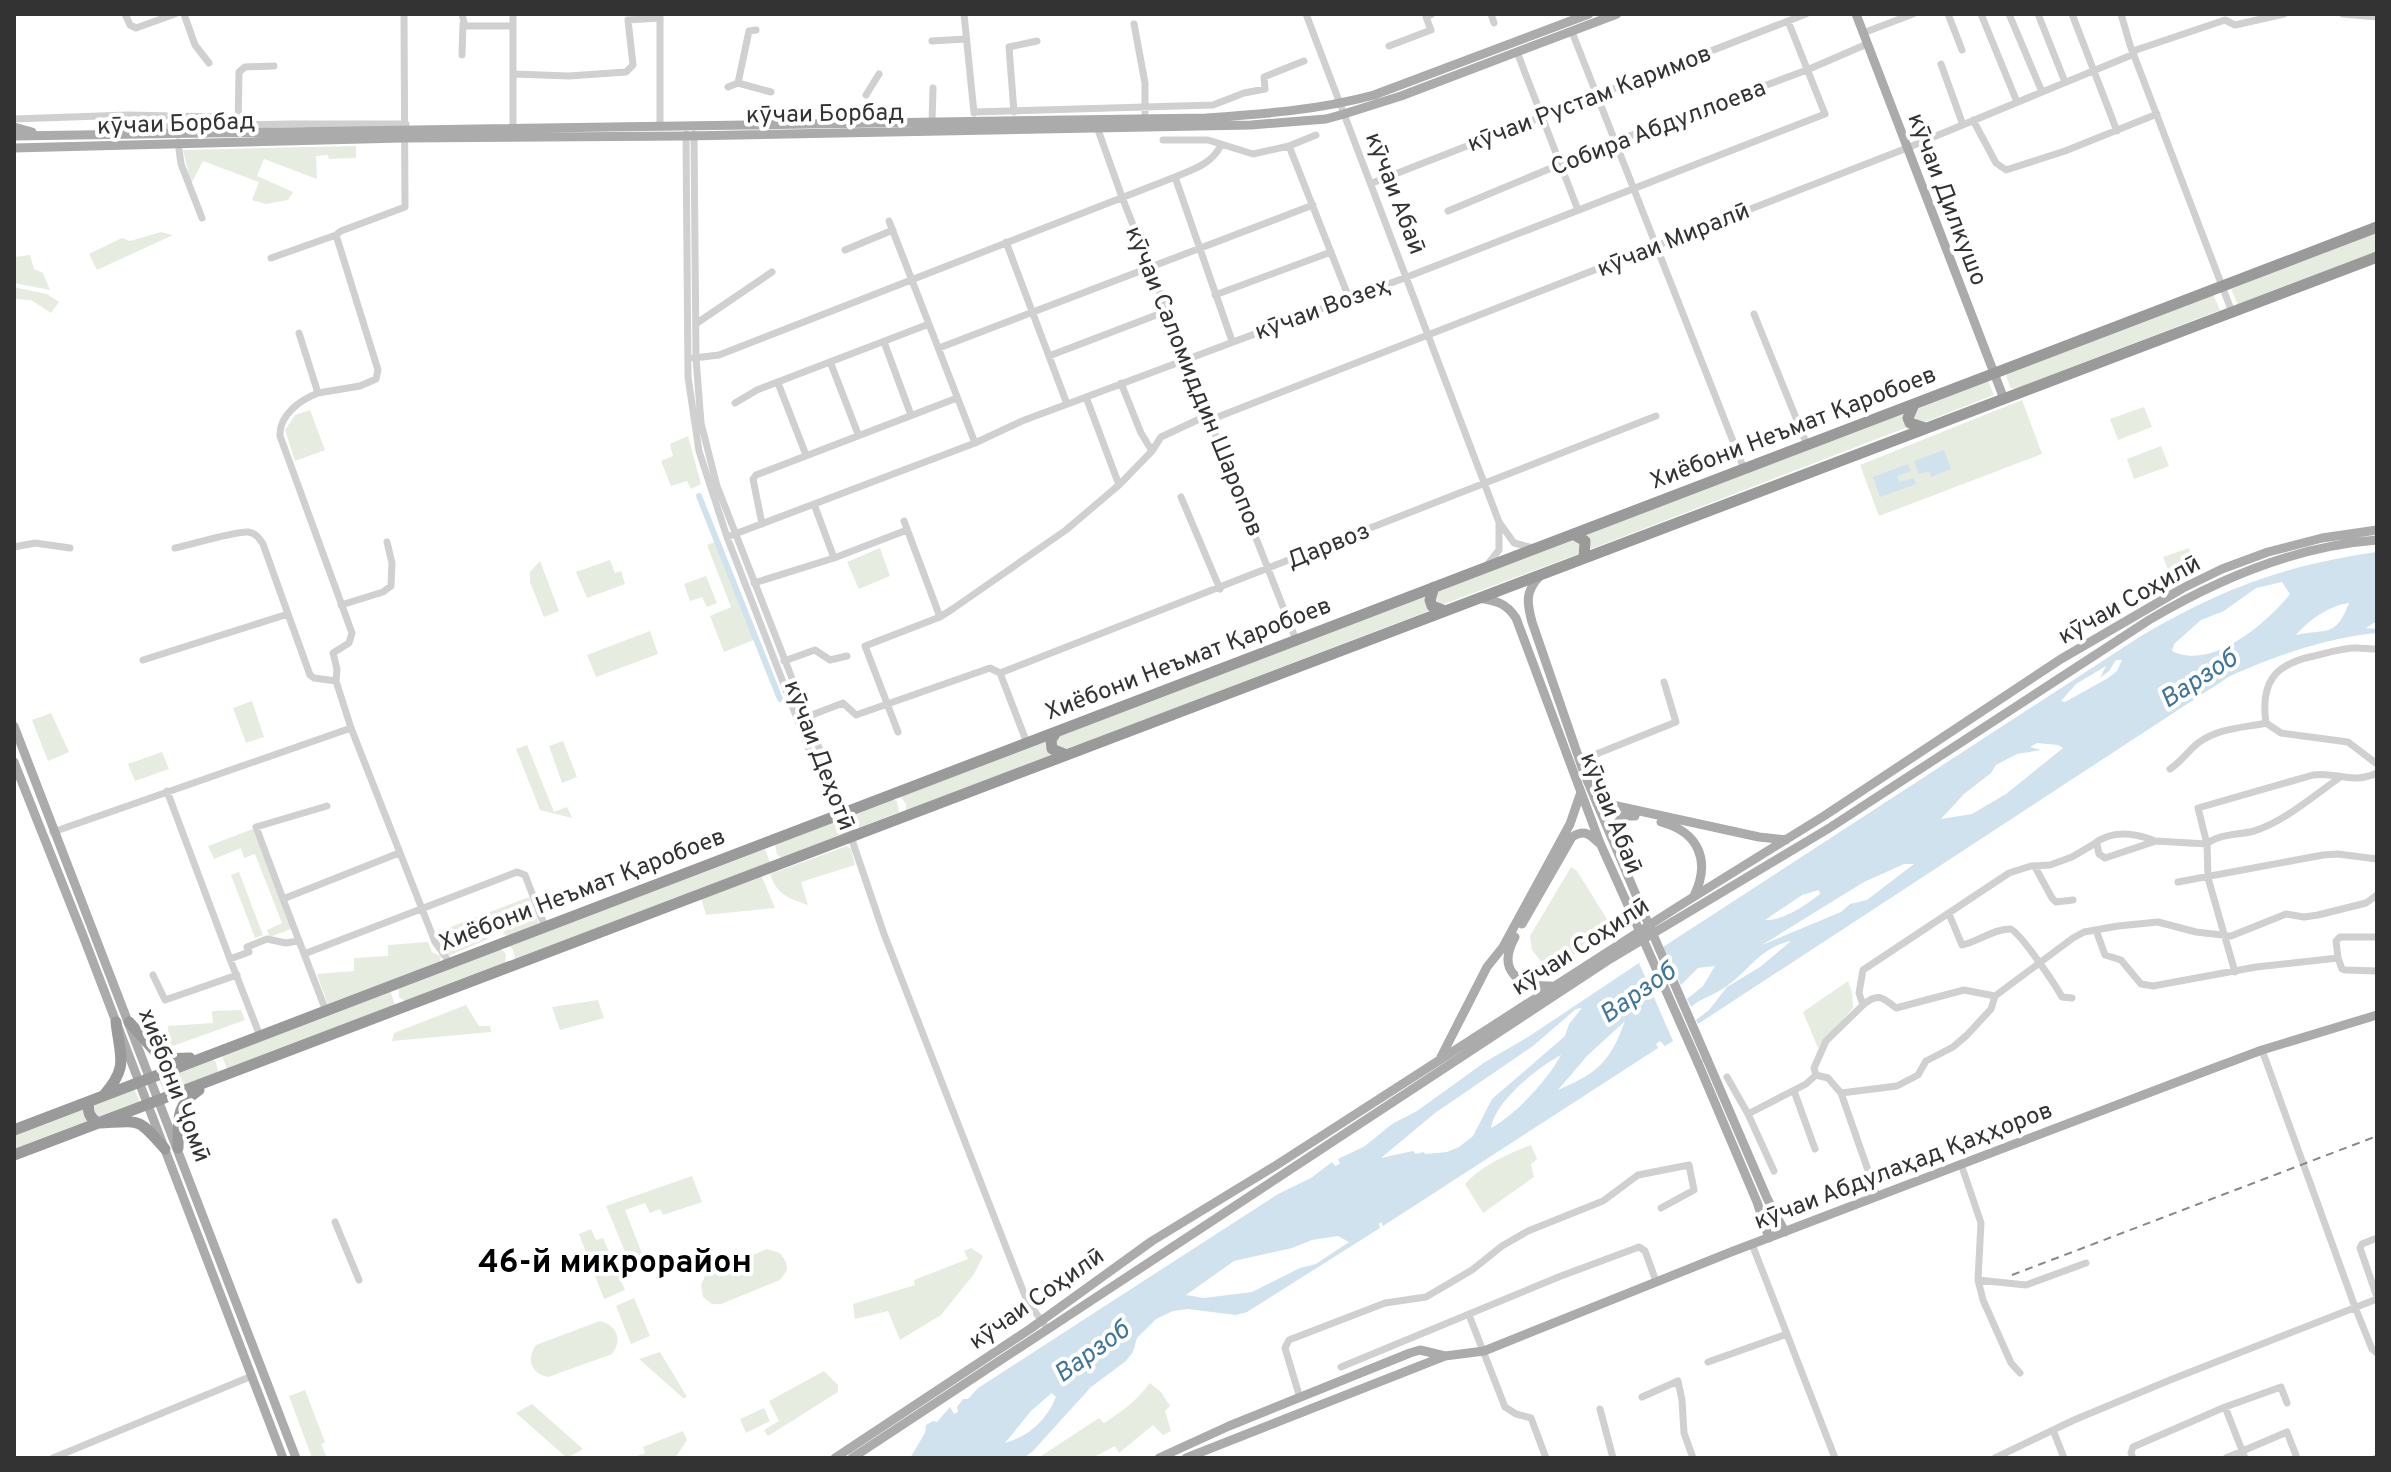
<svg xmlns="http://www.w3.org/2000/svg" width="2391" height="1472" viewBox="0 0 2391 1472" font-family="Overpass,sans-serif">
  <style>
    .green { fill: #e6ecdf }
    .water { fill: #cfe2ee; fill-rule: evenodd }
    .lines { fill: none; stroke-linecap: round; stroke-linejoin: round }
    .canal { stroke: #cfe2ee; stroke-width: 6 }
    .river { stroke: #cfe2ee; stroke-width: 10 }
    .minor { stroke: #d0d0d0; stroke-width: 7 }
    .major { stroke: #ababab; stroke-width: 9 }
    .highway { stroke: #9a9a9a; stroke-width: 11 }
    .rail { stroke: #888; stroke-width: 2; stroke-dasharray: 8 6; stroke-linecap: butt }
    .major-bridge { stroke: #ababab; stroke-width: 9 }
    .labels { text-anchor: middle; stroke-width: 8; stroke-linejoin: round; paint-order: stroke }
    .street-label { font-size: 24px; fill: #333; stroke: #fff }
    .water-label { font-size: 26px; font-style: italic; fill: #3f7597; stroke: #fff }
    .district-label { font-size: 32px; font-weight: bold; fill: #000; stroke: #fff }
  </style>
  <rect width="100%" height="100%" fill="#fff"/>
  <!-- green -->
  <path class="green" d="M 356,146 L 356,158 L 329,159 L 328,155 L 316,156 L 317,179 L 264,159 L 257,176 L 293,192 L 288,200 L 266,204 L 252,200 L 259,182 L 203,161 L 191,184 L 183,150 Z
    M 161,232 L 173,235 L 97,270 L 89,254 L 122,238 L 130,241 Z
    M 2377,232 L 2377,251 L 2238,305 L 2231,289 Z
    M 30,255 L 34,269 L 43,273 L 50,290 L 14,283 L 14,257 Z
    M 14,287 L 47,294 L 59,302 L 51,313 L 31,300 L 14,299 Z
    M 2213,294 L 2220,310 L 2015,389 L 2010,387 L 2006,375 Z
    M 1988,381 L 1994,395 L 1922,423 L 1914,418 L 1915,410 Z
    M 2022,400 L 2042,454 L 1879,516 L 1860,465 Z
    M 2144,407 L 2152,427 L 2118,440 L 2110,419 Z
    M 310,410 L 325,450 L 295,461 L 285,430 L 295,415 Z
    M 1903,414 L 1908,427 L 1591,549 L 1585,535 Z
    M 688,436 L 701,484 L 691,489 L 687,481 L 671,486 L 661,461 L 673,456 L 670,444 Z
    M 2161,446 L 2169,466 L 2134,479 L 2127,459 Z
    M 1574,539 L 1581,546 L 1581,553 L 1441,605 L 1435,599 L 1437,591 Z
    M 720,540 L 756,639 L 724,652 L 710,616 L 731,607 L 707,545 Z
    M 880,548 L 890,576 L 859,589 L 847,562 Z
    M 2189,548 L 2194,562 L 2169,572 L 2163,557 Z
    M 610,560 L 615,573 L 621,571 L 625,584 L 587,598 L 576,572 Z
    M 540,561 L 559,611 L 544,617 L 530,582 L 530,572 Z
    M 706,576 L 717,603 L 707,607 L 702,597 L 690,601 L 684,584 Z
    M 1426,596 L 1431,610 L 1065,750 L 1057,748 L 1056,740 L 1059,736 Z
    M 650,631 L 658,654 L 596,677 L 587,655 Z
    M 252,701 L 264,737 L 246,743 L 233,708 Z
    M 51,713 L 69,752 L 48,761 L 32,720 Z
    M 563,741 L 577,777 L 562,783 L 549,746 Z
    M 1046,741 L 1048,751 L 1051,755 L 906,810 L 906,804 L 900,796 Z
    M 527,745 L 554,812 L 567,807 L 572,818 L 540,810 L 516,749 Z
    M 162,752 L 169,769 L 135,781 L 128,764 Z
    M 892,799 L 897,801 L 899,812 L 859,828 L 854,814 Z
    M 835,821 L 841,835 L 781,858 L 777,854 L 775,844 Z
    M 253,829 L 291,929 L 270,937 L 267,930 L 282,923 L 255,854 L 244,858 L 241,848 L 214,859 L 208,846 Z
    M 847,846 L 851,849 L 855,865 L 801,882 L 808,905 C 788,898 777,895 770,874 Z
    M 765,849 L 770,862 L 515,959 L 513,950 L 510,946 Z
    M 1571,867 L 1577,871 L 1613,929 L 1559,965 L 1544,965 L 1532,950 L 1530,936 Z
    M 239,872 L 263,935 L 255,938 L 231,875 Z
    M 761,875 L 775,908 L 706,915 L 701,898 Z
    M 529,897 L 539,924 L 509,936 L 505,935 L 502,929 L 487,935 L 488,939 L 448,956 L 441,941 L 448,928 Z
    M 428,942 L 432,952 L 441,956 L 440,961 L 328,1005 L 317,974 L 354,971 L 354,958 L 388,956 L 388,945 Z
    M 501,949 L 506,954 L 505,963 L 405,1001 L 399,997 L 399,989 Z
    M 1848,981 L 1852,992 L 1853,1008 L 1818,1048 L 1803,1012 Z
    M 390,991 L 395,1005 L 227,1069 L 222,1056 Z
    M 598,1000 L 604,1018 L 560,1030 L 552,1007 Z
    M 466,1005 L 479,1026 L 490,1026 L 491,1032 L 392,1041 L 394,1033 Z
    M 241,1010 L 245,1020 L 170,1047 L 169,1045 L 168,1026 L 213,1023 L 212,1011 Z
    M 212,1059 L 216,1062 L 218,1072 L 164,1093 L 159,1080 Z
    M 134,1089 L 140,1102 L 101,1117 L 96,1115 L 94,1107 L 96,1103 Z
    M 84,1107 L 90,1121 L 14,1151 L 14,1134 Z
    M 1531,1145 L 1537,1159 L 1531,1164 L 1534,1177 L 1483,1213 L 1465,1184 C 1482,1165 1507,1154 1531,1145 Z
    M 692,1176 L 702,1202 L 663,1215 L 660,1209 L 650,1213 L 645,1203 L 625,1210 L 645,1261 L 631,1266 L 606,1206 Z
    M 591,1229 L 596,1240 L 603,1238 L 625,1290 L 604,1299 L 579,1234 Z
    M 971,1248 L 983,1256 L 974,1274 L 941,1315 L 900,1340 L 888,1311 L 855,1319 L 853,1304 L 915,1285 L 914,1280 L 968,1259 L 964,1251 Z
    M 767,1249 L 780,1253 L 786,1262 L 787,1270 L 780,1280 L 721,1304 L 712,1304 L 703,1297 L 701,1285 L 706,1274 Z
    M 634,1298 L 650,1336 L 631,1344 L 616,1306 Z
    M 600,1321 C 617,1325 623,1340 612,1354 L 548,1377 C 531,1374 526,1359 536,1345 Z
    M 660,1352 L 687,1397 L 683,1398 L 639,1359 Z
    M 824,1371 L 838,1385 L 838,1392 L 768,1436 L 764,1430 L 779,1421 L 769,1401 Z
    M 1150,1383 L 1161,1392 L 1170,1406 L 1165,1411 L 1171,1431 L 1163,1435 L 1153,1425 L 1119,1453 L 1115,1446 L 1092,1458 L 1038,1458 L 1099,1418 L 1104,1423 C 1123,1411 1137,1400 1150,1383 Z
    M 305,1390 L 325,1442 L 321,1444 L 327,1458 L 312,1458 L 289,1396 Z
    M 532,1404 L 583,1449 L 567,1458 L 516,1413 Z
    M 764,1408 L 770,1421 L 746,1433 L 740,1419 Z
    M 683,1431 L 687,1440 L 675,1458 L 632,1458 L 645,1453 L 643,1447 Z"/>
  <!-- water -->
  <path class="water" d="M 1944,450 L 1951,469 L 1931,477 L 1929,471 L 1919,474 L 1914,461 Z
    M 1908,464 L 1911,471 L 1897,476 L 1900,482 L 1914,478 L 1916,484 L 1880,497 L 1873,477 Z
    M 2377,552 L 2377,621 L 2366,628 L 2377,629 L 2377,633 C 2325,638 2278,655 2230,676 L 1698,1024 L 1696,1020 L 1709,1010 L 1727,987 L 1760,967 L 1791,941 C 1760,947 1748,972 1724,988 C 1712,996 1701,998 1691,1007 L 1687,999 L 1703,986 L 1715,966 L 1698,968 L 1681,985 L 1663,947 L 2141,636 C 2221,589 2285,565 2377,552 ZM 2282,582 L 2290,594 C 2267,623 2211,671 2172,651 L 2174,644 L 2201,620 L 2224,611 L 2256,588 ZM 2349,603 C 2335,638 2329,628 2296,635 C 2309,620 2328,606 2349,603 ZM 2116,660 L 2122,660 L 2117,671 L 2108,678 L 2065,702 L 2061,701 L 2076,684 L 2106,666 L 2100,678 L 2109,671 ZM 2037,743 L 2058,745 L 2063,748 L 2006,794 L 1972,814 L 1941,819 L 1964,794 L 1991,773 L 1996,765 L 2017,754 L 2041,750 L 2030,747 ZM 1904,864 L 1914,864 L 1867,900 L 1850,904 L 1841,912 L 1762,945 L 1864,882 ZM 1819,890 L 1820,894 C 1806,905 1783,921 1765,920 L 1802,895 Z
    M 1639,963 L 1673,1041 L 1665,1046 L 1660,1041 L 1656,1044 L 1658,1048 L 1383,1226 L 1381,1222 L 1379,1224 L 1380,1228 L 1247,1312 L 1236,1315 L 1188,1309 L 1173,1311 L 1156,1319 L 1137,1338 L 1133,1352 L 1126,1361 L 1091,1387 L 1033,1451 L 1025,1457 L 910,1458 L 925,1433 L 926,1425 L 933,1421 L 937,1422 L 950,1407 L 954,1414 L 958,1412 L 957,1407 L 963,1399 L 968,1399 L 978,1388 L 1278,1194 L 1311,1178 L 1332,1162 L 1335,1166 L 1340,1164 L 1338,1159 L 1365,1146 L 1392,1124 L 1417,1111 L 1485,1062 L 1528,1037 ZM 1582,1008 L 1569,1024 L 1565,1036 L 1492,1099 L 1473,1136 L 1459,1147 L 1447,1152 L 1426,1154 L 1423,1152 L 1416,1154 L 1413,1151 L 1381,1158 L 1435,1113 L 1533,1046 L 1576,1009 ZM 1625,1021 C 1610,1062 1598,1073 1558,1090 L 1587,1056 ZM 1561,1055 C 1550,1077 1515,1116 1491,1128 C 1496,1100 1537,1068 1561,1055 ZM 1338,1236 L 1349,1242 L 1316,1264 L 1300,1268 L 1252,1292 L 1204,1298 L 1186,1295 L 1234,1261 L 1292,1248 L 1312,1240 ZM 1052,1393 L 1056,1397 C 1046,1421 1029,1436 1005,1443 L 1031,1411 Z"/>
  <g class="lines">
    <!-- canal -->
    <path class="canal" d="M 699,496 L 780,699"/>
    <!-- river -->
    <path class="river" d="M 1639,990 L 1675,965"/>
    <!-- minor -->
    <path class="minor" d="M 125,14 L 130,25 L 136,28 L 175,14
      M 184,14 L 195,45 L 209,63
      M 462,14 L 465,26 L 513,26
      M 513,14 L 513,132
      M 964,14 L 974,113
      M 1306,14 L 1499,522 L 1514,543 L 1533,548
      M 1491,14 L 1494,23
      M 1948,14 L 1962,50
      M 1981,14 L 2017,102
      M 2009,14 L 2042,92
      M 2038,14 L 2065,82
      M 2072,14 L 2117,131
      M 2121,14 L 2130,45 L 2232,312
      M 2343,14 L 2377,17
      M 1134,24 L 1145,83 L 1145,113
      M 1572,32 L 1744,469
      M 1863,33 L 1913,14
      M 932,41 L 966,39
      M 1389,46 L 1431,30 L 1426,17 L 1432,14
      M 2133,51 L 2225,20 L 2235,25 L 2284,14
      M 1517,52 L 1578,210
      M 462,55 L 463,24
      M 1941,64 L 1963,125
      M 514,74 L 569,76 L 626,72 L 633,65 L 628,20 L 660,18
      M 738,83 L 771,92
      M 728,87 L 738,83 L 749,31 L 756,30
      M 866,95 L 879,74
      M 974,112 L 1213,105 L 1244,93 L 1265,89 L 1264,77 L 1304,61
      M 1014,112 L 1009,47 L 1037,41
      M 111,118 L 115,127 L 118,128 L 289,124 L 406,124
      M 14,119 L 128,115 L 221,117
      M 1973,120 L 1996,163 L 2006,170 L 2065,151 L 2157,114
      M 932,123 L 933,88
      M 660,127 L 660,16
      M 1097,127 L 1122,197 L 1296,640
      M 238,131 L 239,72 L 245,67 L 274,66
      M 686,134 L 688,377 L 699,451 L 727,537 L 815,765 L 849,840
      M 694,134 L 696,358 L 701,423 L 717,486 L 853,835 L 853,843 L 884,934 L 1027,1301 L 1044,1324
      M 1163,140 L 1208,140 L 1253,154 L 1289,146 L 1316,135
      M 178,142 L 181,164 L 202,218
      M 1289,146 L 1349,298
      M 1175,177 L 1232,341
      M 1372,183 L 1806,14
      M 1448,211 L 1616,141 L 1807,70 L 1867,44
      M 889,221 L 975,443
      M 1006,242 L 1067,404
      M 845,250 L 893,230
      M 271,258 L 336,235
      M 1215,295 L 1331,252
      M 1754,314 L 1807,445
      M 697,323 L 772,272
      M 299,333 L 318,393 L 360,386 L 376,379 L 378,370 L 336,235 L 341,231 L 405,207 L 404,14
      M 884,342 L 911,415
      M 939,348 L 1313,205
      M 1049,356 L 1167,311
      M 694,358 L 719,355 L 1175,177 C 1194,169 1212,164 1221,145
      M 831,364 L 858,434
      M 778,383 L 806,455
      M 1121,383 L 1141,433 L 1152,451
      M 318,393 C 300,400 279,415 280,436 L 352,633 L 349,643 L 333,653 L 337,669 L 336,681
      M 1086,397 L 1119,485
      M 735,403 L 757,390 L 929,324
      M 1210,420 L 1907,148 L 2134,54
      M 1181,497 L 1220,589
      M 814,504 L 834,558 L 907,530
      M 904,521 L 940,617
      M 762,524 L 753,479 L 756,475 L 957,398
      M 727,537 L 975,443 L 1022,421 L 1407,277 L 1825,114 L 1788,21
      M 14,547 L 35,543 L 70,548
      M 175,548 C 190,545 235,531 248,532 C 256,533 259,538 263,544 L 288,614
      M 1488,564 L 1499,550 L 1499,524
      M 754,583 L 834,558
      M 341,605 L 383,592 L 391,586 L 392,563 L 387,542
      M 143,660 L 288,614 L 310,675 L 314,678 L 336,681 L 351,728
      M 784,661 L 815,650 L 830,660 L 847,656
      M 1000,673 L 1656,416
      M 804,718 L 843,703 L 856,715 L 990,668 L 1000,673 L 1027,743
      M 2266,723 C 2260,682 2275,664 2314,656 C 2327,653 2345,647 2358,648 C 2364,648 2370,649 2377,649
      M 898,732 L 865,646 L 940,617 L 954,608 L 1066,530 L 1119,485 L 1152,451 L 1161,437 L 1208,415
      M 1579,761 L 1676,722 L 1664,682
      M 2170,769 C 2181,762 2188,751 2198,743 C 2218,728 2243,728 2266,723 L 2281,733 L 2348,742 L 2377,764
      M 167,791 L 230,959 L 249,952 L 247,947 L 267,939 L 286,943 L 298,941
      M 53,832 L 351,728 L 435,942 L 450,963
      M 2094,844 C 2111,830 2134,833 2153,840
      M 2035,867 L 2052,898 L 2056,902 L 2073,900
      M 2178,882 L 2323,855 L 2338,854 L 2377,859
      M 283,899 L 256,827 L 327,806
      M 1949,914 L 1962,945 C 1978,942 1993,929 2010,929 C 2018,929 2056,986 2062,997 L 2072,998
      M 2096,930 L 2105,955 L 2121,960 L 2141,984 L 2153,986 L 2256,967 L 2338,958 L 2342,969 L 2345,970 L 2377,971
      M 304,954 L 517,872 L 525,875 L 545,927
      M 2338,958 L 2336,941 L 2340,937 L 2377,937
      M 230,959 L 260,1036
      M 2235,972 L 2208,878 L 2207,844 L 2198,808 L 2313,775 C 2334,771 2352,785 2377,773
      M 153,975 L 165,1000 L 237,975
      M 1863,1005 C 1879,991 1884,999 1896,1008 L 1964,990 L 1995,996
      M 326,1011 L 283,899 L 399,853
      M 2262,1050 L 2355,1307 L 2372,1349 L 2377,1353
      M 1727,1077 L 1748,1114 L 1774,1171
      M 1794,1091 L 1815,1149
      M 1841,1093 L 1897,1086 L 1918,1075 L 1926,1061 L 1953,1047 L 1967,1035 L 1991,1009 L 1995,996 L 2073,938 L 2084,932 L 2118,926 L 2158,922 L 2196,932 L 2231,936 L 2286,914 L 2304,917 L 2318,915 L 2366,903 L 2377,895
      M 1748,1114 L 1806,1084 L 1816,1075
      M 1961,1164 L 1981,1223 L 1978,1280 L 1983,1300 L 2011,1363 L 2020,1373
      M 1877,1196 L 1841,1093 L 1828,1078 L 1816,1075 L 1814,1068 L 1826,1041 L 1863,1005 L 1859,993 L 1863,970 L 2009,873 L 2031,866 L 2050,865 L 2072,857 L 2094,844 L 2097,844 L 2099,854 L 2105,858 L 2156,841 L 2207,844 C 2218,834 2239,835 2254,831 C 2282,823 2315,795 2339,778
      M 335,1222 L 359,1280
      M 2377,1238 L 2362,1244 L 2360,1248 L 2377,1297
      M 1752,1244 L 1835,1458
      M 1978,1280 L 2026,1285 L 2086,1263
      M 1469,1315 L 1505,1407 L 1516,1414 L 1531,1418 L 1546,1458
      M 1708,1362 L 1787,1334
      M 1341,1367 L 1561,1276 L 1639,1247 L 1645,1251 L 1656,1281
      M 1642,1397 L 1678,1381 L 1682,1400 L 1684,1433 L 1693,1458
      M 1300,1398 L 1285,1348 L 1289,1340 L 1385,1303 L 1426,1297 L 1472,1270 L 1502,1246 L 1528,1231 L 1603,1201 L 1638,1175 L 1689,1165 L 1694,1190 L 1661,1208
      M 2225,1407 L 2245,1458
      M 1600,1409 L 1613,1458
      M 2053,1430 L 2064,1458
      M 53,1458 L 252,1376
      M 1995,1458 L 2074,1420 L 2170,1380 L 2377,1299
      M 2133,1458 L 2131,1453 L 2133,1447 L 2225,1407 L 2281,1387 L 2287,1403
      M 2226,1458 L 2287,1432 L 2297,1458
      M 2376,1458 L 2377,1458"/>
    <!-- major -->
    <path class="major" d="M 1856,14 L 2004,399
      M 14,127 L 32,132
      M 14,136 L 1206,118 C 1263,114 1319,110 1374,95 L 1589,14
      M 14,148 L 403,138 L 686,136 L 1251,125 L 1326,119 L 1344,114 L 1401,96 L 1617,14
      M 1539,577 C 1525,592 1527,603 1532,622 L 1584,773 L 1645,916
      M 1479,598 C 1497,601 1506,603 1516,618 L 1600,843 L 1635,921
      M 14,726 L 296,1458
      M 14,762 L 82,933 L 283,1458
      M 1593,792 L 1600,800 L 1617,806 L 1759,837 L 1786,840
      M 1661,822 C 1699,832 1711,861 1694,896
      M 1612,837 L 1613,829 L 1623,816 L 1635,816
      M 1522,924 L 1572,837 C 1585,829 1589,834 1599,843
      M 1515,937 C 1496,971 1519,987 1551,986
      M 1441,1057 L 1487,967 L 1503,947 L 1570,824 L 1581,792
      M 1707,1059 L 1767,1198 L 1785,1232
      M 1698,1063 L 1757,1202 L 1769,1238
      M 835,1458 L 1030,1329 L 1152,1241 L 1275,1166 L 1679,906 L 1824,816 L 2061,659 L 2183,588 L 2222,569 L 2268,552 L 2322,538 L 2377,530
      M 852,1458 L 1607,961 L 1831,827 L 2149,620 C 2218,579 2296,546 2377,540
      M 1159,1458 L 1229,1426 L 1410,1353 L 1420,1350 L 1445,1356
      M 1186,1458 L 1445,1356 L 1484,1351 L 1731,1252 L 2206,1071 L 2262,1050 L 2377,1015"/>
    <!-- highway -->
    <path class="highway" d="M 1914,404 L 1908,418 L 1910,423 L 1925,428
      M 1573,534 L 1585,541 L 1584,558
      M 1434,587 L 1430,600 L 1432,606 L 1445,611
      M 1056,732 L 1051,740 L 1052,749 L 1067,755
      M 129,1022 L 162,1059 L 190,1058
      M 104,1095 C 129,1066 120,1058 116,1022
      M 89,1102 C 87,1112 90,1119 99,1123 C 142,1121 137,1117 165,1149
      M 14,1130 L 2377,227
      M 178,1148 C 179,1120 174,1107 199,1090
      M 14,1155 L 2377,257"/>
    <!-- rail -->
    <path class="rail" d="M 2012,1275 L 2377,1136"/>
    <!-- major-bridge -->
    <path class="major-bridge" d="M 1645,916 L 1707,1059
      M 1635,921 L 1698,1063"/>
  </g>
  <g class="labels">
    <!-- street labels -->
    <g class="street-label">
      <text transform="translate(1589 98) rotate(-21)" y="8">кӯчаи Рустам Каримов</text>
      <text transform="translate(825 113) rotate(-1)" y="8">кӯчаи Борбад</text>
      <text transform="translate(176 123) rotate(-2)" y="8">кӯчаи Борбад</text>
      <text transform="translate(1658 127) rotate(-21)" y="8">Собира Абдуллоева</text>
      <text transform="translate(1396 193) rotate(69)" y="8">кӯчаи Абаӣ</text>
      <text transform="translate(1948 199) rotate(69)" y="8">кӯчаи Дилкушо</text>
      <text transform="translate(1673 239) rotate(-22)" y="8">кӯчаи Миралӣ</text>
      <text transform="translate(1322 308) rotate(-20)" y="8">кӯчаи Возеҳ</text>
      <text transform="translate(1195 381) rotate(68)" y="8">кӯчаи Саломиддин Шаропов</text>
      <text transform="translate(1793 427) rotate(-21)" y="8">Хиёбони Неъмат Қаробоев</text>
      <text transform="translate(1328 545) rotate(-22)" y="8">Дарвоз</text>
      <text transform="translate(2129 599) rotate(-29)" y="8">кӯчаи Соҳилӣ</text>
      <text transform="translate(1188 658) rotate(-21)" y="8">Хиёбони Неъмат Қаробоев</text>
      <text transform="translate(820 755) rotate(69)" y="8">кӯчаи Деҳотӣ</text>
      <text transform="translate(1612 813) rotate(68)" y="8">кӯчаи Абаӣ</text>
      <text transform="translate(582 889) rotate(-21)" y="8">Хиёбони Неъмат Қаробоев</text>
      <text transform="translate(1580 946) rotate(-33)" y="8">кӯчаи Соҳилӣ</text>
      <text transform="translate(175 1085) rotate(69)" y="8">хиёбони Ҷомӣ</text>
      <text transform="translate(1903 1165) rotate(-21)" y="8">кӯчаи Абдулаҳад Қаҳҳоров</text>
      <text transform="translate(1036 1298) rotate(-35)" y="8">кӯчаи Соҳилӣ</text>
    </g>
    <!-- water labels -->
    <g class="water-label">
      <text transform="translate(2198 678) rotate(-33)" y="9">Варзоб</text>
      <text transform="translate(1637 992) rotate(-35)" y="9">Варзоб</text>
      <text transform="translate(1091 1351) rotate(-36)" y="9">Варзоб</text>
    </g>
    <!-- district labels -->
    <g class="district-label">
      <text x="615" y="1272">46-й микрорайон</text>
    </g>
  </g>
  <!-- border -->
  <rect width="2391" height="1472" fill="none" stroke="#333333" stroke-width="32"/>
</svg>
